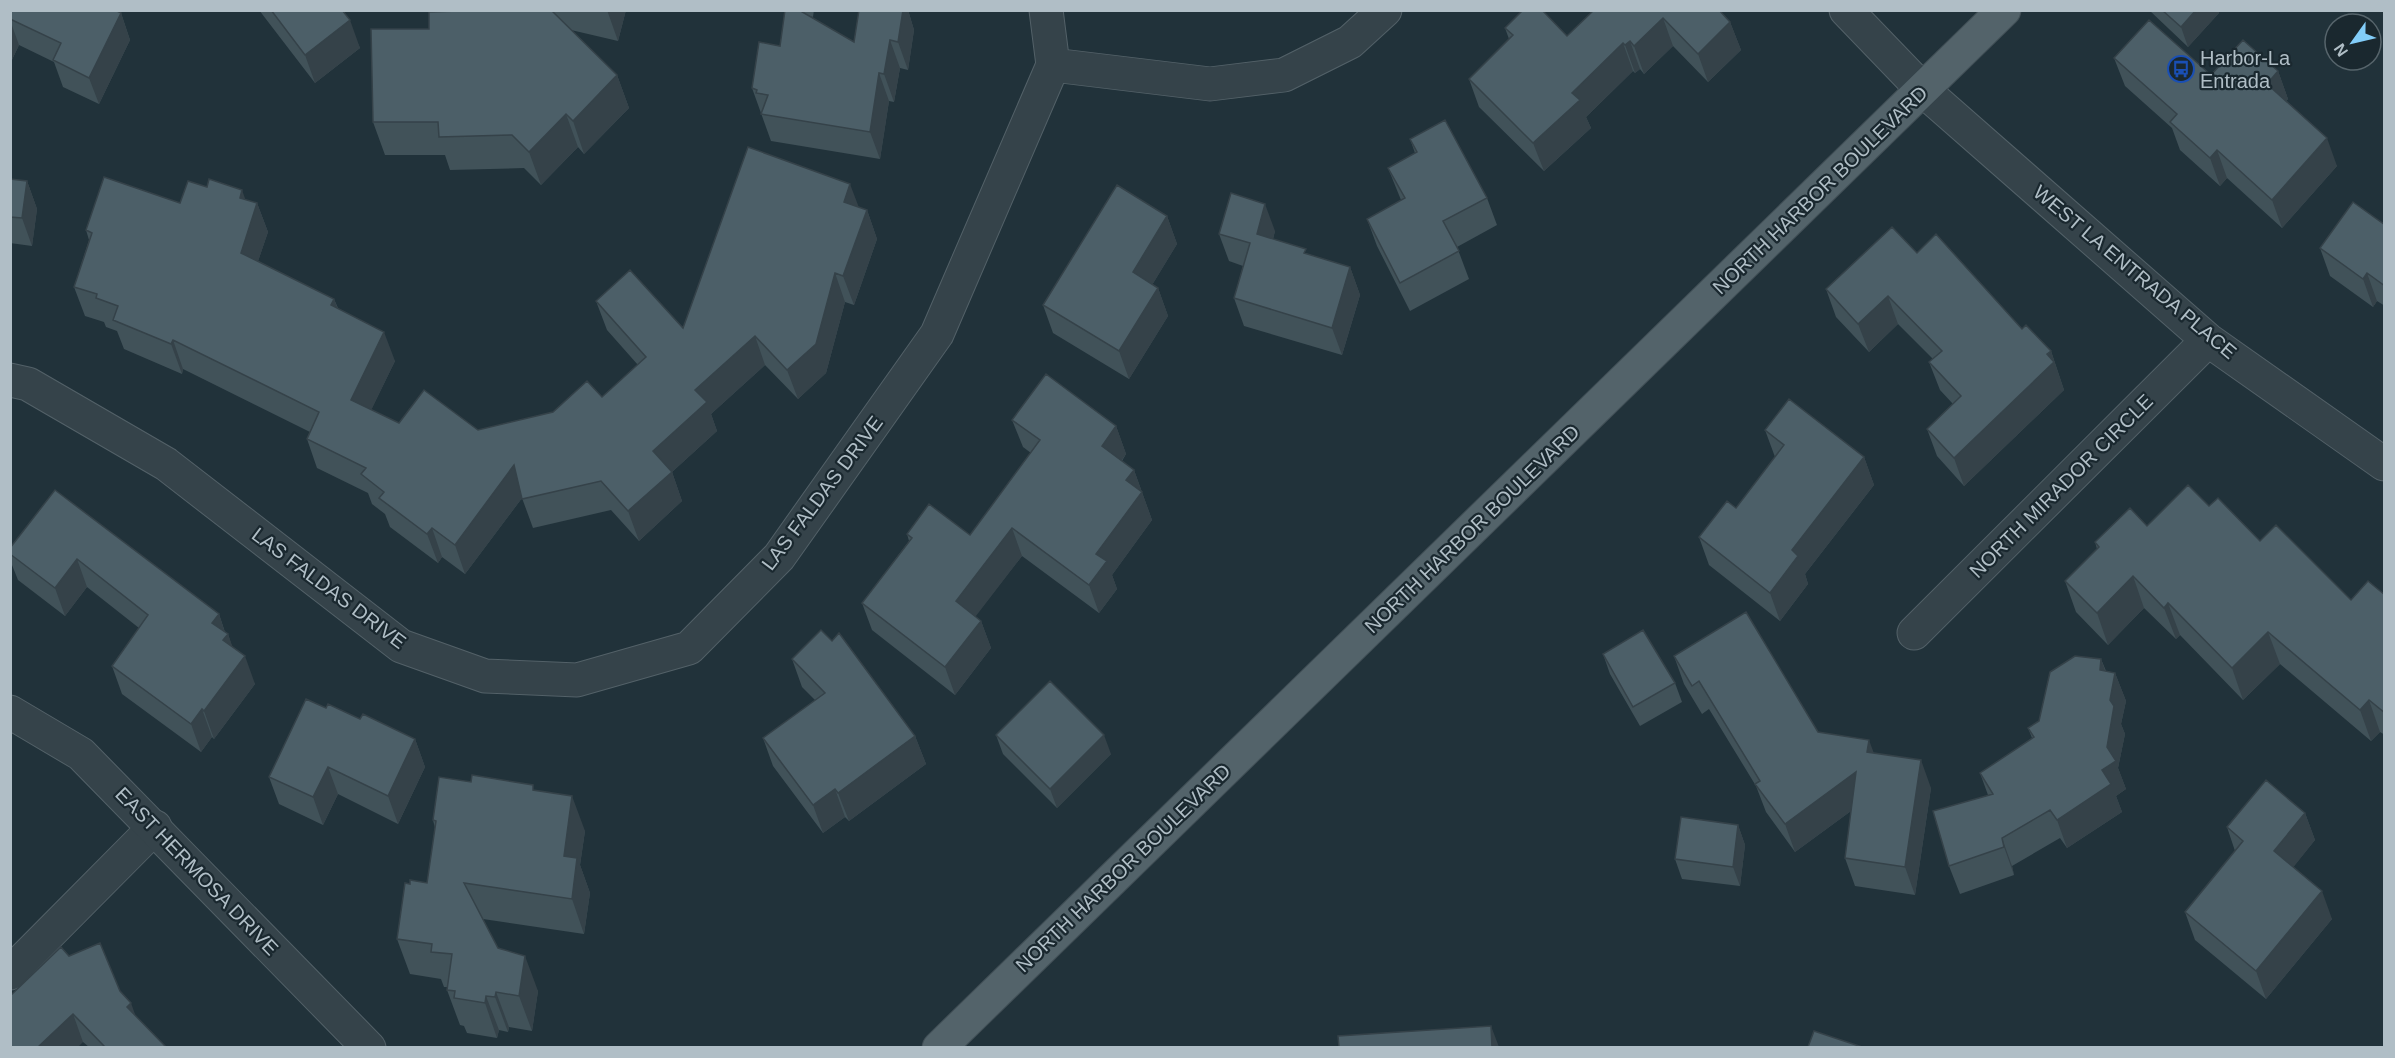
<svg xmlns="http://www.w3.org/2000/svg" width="2395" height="1058" viewBox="0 0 2395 1058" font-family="Arial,sans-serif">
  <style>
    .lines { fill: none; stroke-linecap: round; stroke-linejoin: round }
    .minor-casing { stroke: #536168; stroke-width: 35 }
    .tertiary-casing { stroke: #536168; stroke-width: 35 }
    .primary-casing { stroke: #414f56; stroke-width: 35 }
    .minor { stroke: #35434a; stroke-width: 33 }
    .tertiary { stroke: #35434a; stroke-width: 33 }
    .primary { stroke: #53636a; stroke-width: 33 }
    .wall { fill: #415259 }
    .shaded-wall { fill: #354249 }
    .building { fill: #4c5f68; stroke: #354249; stroke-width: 1.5 }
    .labels { text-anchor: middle; stroke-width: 4.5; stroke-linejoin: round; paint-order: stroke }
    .poi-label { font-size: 20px; fill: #b0bec6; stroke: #1a282f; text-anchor: start }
    .street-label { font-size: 20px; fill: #b0bec6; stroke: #1a282f }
  </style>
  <rect width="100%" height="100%" fill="#21323a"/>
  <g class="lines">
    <defs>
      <path id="minor" d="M 1846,10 L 1923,90 L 2208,340 L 2384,464
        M 1053,65 L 1210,84 L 1284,75 L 1350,42 L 1385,10
        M 10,380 L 28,384 L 166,464 L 401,646 L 485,676 L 577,680 L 689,648 L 779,557 L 937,334 L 1053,65 L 1046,10
        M 1914,633 L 2208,340
        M 10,973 L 155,827"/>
      <path id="tertiary" d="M 10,712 L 81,754 L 369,1048"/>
      <path id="primary" d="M 939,1048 L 2004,10"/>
    </defs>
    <!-- minor casing -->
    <use href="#minor" class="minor-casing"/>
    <!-- tertiary casing -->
    <use href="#tertiary" class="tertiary-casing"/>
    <!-- primary casing -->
    <use href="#primary" class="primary-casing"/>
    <!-- minor -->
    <use href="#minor" class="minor"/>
    <!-- tertiary -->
    <use href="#tertiary" class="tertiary"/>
    <!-- primary -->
    <use href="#primary" class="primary"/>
  </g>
  <!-- wall -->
  <path class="wall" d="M 10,10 L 121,13 L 130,40 L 99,104 L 63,87 L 54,62 L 19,45 L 10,64 Z
    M 259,10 L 342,10 L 360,48 L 315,83 Z
    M 489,10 L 626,10 L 618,41 L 571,30 L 617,75 L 629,108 L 584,154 L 578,147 L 541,185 L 524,168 L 450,170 L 445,155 L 385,155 L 373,122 L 429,29 Z
    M 772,10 L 814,10 L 813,17 L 809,16 L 854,42 L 859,10 L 908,10 L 914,30 L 908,70 L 900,68 L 894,102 L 889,101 L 880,159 L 771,141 L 752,88 L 780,46 L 785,12 Z
    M 1594,10 L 1730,22 L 1741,50 L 1708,82 L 1673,46 L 1644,74 L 1640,69 L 1635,73 L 1633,71 L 1586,117 L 1591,128 L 1544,171 L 1479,107 L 1469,79 L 1509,39 L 1505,28 L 1567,36 Z
    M 2149,10 L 2218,10 L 2219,13 L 2188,47 Z
    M 2114,58 L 2211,75 L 2278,71 L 2288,99 L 2286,101 L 2337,166 L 2282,228 L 2227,178 L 2220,186 L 2180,150 L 2172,128 L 2125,86 Z
    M 1410,139 L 1487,198 L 1497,225 L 1457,247 L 1469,279 L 1410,311 L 1377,246 L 1367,219 L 1401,200 L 1388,168 L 1415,153 Z
    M 10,179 L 27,181 L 37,209 L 32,246 L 10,243 Z
    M 246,200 L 257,203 L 268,232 L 258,261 L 334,299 L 338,308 L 395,361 L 371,410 L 399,423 L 478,430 L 553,412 L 602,397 L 638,365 L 607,330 L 596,301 L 683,328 L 858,207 L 867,210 L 877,239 L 854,305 L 845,302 L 826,373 L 798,399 L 765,365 L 711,414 L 717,431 L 672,472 L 682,501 L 639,541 L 611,510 L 533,528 L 522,498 L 465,574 L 442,557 L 438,563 L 390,527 L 385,514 L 372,504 L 368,493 L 317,468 L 307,439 L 310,432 L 183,369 L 182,374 L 124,349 L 117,331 L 106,327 L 104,322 L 85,316 L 74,287 L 89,240 L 86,230 L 180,203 Z
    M 1167,216 L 1177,244 L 1152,285 L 1158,288 L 1168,316 L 1129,379 L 1053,333 L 1043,305 Z
    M 2385,225 L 2385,306 L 2377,301 L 2373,307 L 2330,276 L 2320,248 Z
    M 1275,231 L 1273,239 L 1308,254 L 1350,267 L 1360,295 L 1342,355 L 1244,326 L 1234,298 L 1243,266 L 1229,261 L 1219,234 Z
    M 1917,253 L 2022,329 L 2051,351 L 2064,390 L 1964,486 L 1937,456 L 1927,429 L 1953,404 L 1940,390 L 1929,362 L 1933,359 L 1898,324 L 1869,352 L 1836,317 L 1826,289 Z
    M 1012,420 L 1116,426 L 1126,454 L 1122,461 L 1134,470 L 1152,520 L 1112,575 L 1117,589 L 1099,613 L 1022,556 L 975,616 L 981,621 L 991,648 L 955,695 L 872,630 L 862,603 L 909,541 L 907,534 L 970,535 L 1031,453 L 1023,447 Z
    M 1765,430 L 1864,457 L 1874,485 L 1805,574 L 1808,584 L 1780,621 L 1709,565 L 1699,537 L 1736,508 L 1775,457 Z
    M 55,490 L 219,614 L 225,632 L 228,634 L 232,647 L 255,684 L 214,739 L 212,737 L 201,752 L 122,694 L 112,666 L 139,628 L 87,587 L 65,616 L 18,580 L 10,560 L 10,548 Z
    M 2209,506 L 2260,541 L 2351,600 L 2385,595 L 2385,735 L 2380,732 L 2371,741 L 2280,664 L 2243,700 L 2180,635 L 2176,639 L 2144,608 L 2108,645 L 2076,612 L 2065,581 L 2097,549 L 2095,542 Z
    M 1603,654 L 1675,683 L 1682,702 L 1640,726 L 1610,674 Z
    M 1674,656 L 1818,732 L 1873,753 L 1931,788 L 1915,895 L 1855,886 L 1845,858 L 1851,811 L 1795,852 L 1766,812 L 1756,786 L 1709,709 L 1702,714 L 1684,684 Z
    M 792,659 L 915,736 L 926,764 L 849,821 L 845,817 L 823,833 L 773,766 L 763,738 L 815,700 L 802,687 Z
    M 2101,659 L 2106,671 L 2115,673 L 2126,701 L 2121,724 L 2125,734 L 2118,768 L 2126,789 L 2116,796 L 2122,812 L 2067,848 L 2060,838 L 2012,866 L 2014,875 L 1960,894 L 1949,866 L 1988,795 L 1980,773 L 2032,738 L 2028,728 L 2039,721 Z
    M 326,708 L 360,719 L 415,739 L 425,767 L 398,824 L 338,794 L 323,825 L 279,804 L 269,777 Z
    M 996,735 L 1111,754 L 1057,808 L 1003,754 Z
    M 535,790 L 585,831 L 580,865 L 590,893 L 584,934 L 483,919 L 498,948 L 538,991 L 532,1031 L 509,1027 L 508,1032 L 499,1030 L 497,1038 L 467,1033 L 464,1026 L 460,1025 L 447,990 L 447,987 L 444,987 L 441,979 L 410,974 L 397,939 L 410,884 L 427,883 L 435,828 L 433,820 Z
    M 2305,813 L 2315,840 L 2293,867 L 2332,919 L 2266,999 L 2195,940 L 2185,912 L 2235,851 L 2227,827 Z
    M 1738,825 L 1745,845 L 1740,886 L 1682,879 L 1675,859 Z
    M 69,956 L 120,991 L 137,1018 L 166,1047 L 89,1047 L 83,1042 L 10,1047 Z"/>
  <!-- shaded-wall -->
  <path class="shaded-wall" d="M 607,10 L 626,10 L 618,41 Z
    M 903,10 L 908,10 L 914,30 L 908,70 L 898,42 Z
    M 2196,10 L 2218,10 L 2219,13 L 2188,47 L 2181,27 Z
    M 121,13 L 130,40 L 99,104 L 89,78 Z
    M 1663,18 L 1673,46 L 1644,74 L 1634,46 Z
    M 10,20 L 19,45 L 10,64 Z
    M 350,20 L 360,48 L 315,83 L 305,55 Z
    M 1730,22 L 1741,50 L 1708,82 L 1698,54 Z
    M 890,40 L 900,68 L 894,102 L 884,74 Z
    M 1630,41 L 1640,69 L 1635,73 L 1625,45 Z
    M 1623,43 L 1633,71 L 1586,117 L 1591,128 L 1544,171 L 1533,143 L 1572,93 Z
    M 2278,71 L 2288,99 L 2277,112 L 2267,84 Z
    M 879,73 L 889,101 L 880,159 L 870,132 Z
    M 617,75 L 629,108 L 584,154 L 573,121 Z
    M 566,114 L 578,147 L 541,185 L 529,152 Z
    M 2327,138 L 2337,166 L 2282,228 L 2272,200 Z
    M 2217,150 L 2227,178 L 2220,186 L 2210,158 Z
    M 27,181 L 37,209 L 32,246 L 22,218 Z
    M 850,184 L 861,213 L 844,202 Z
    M 242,190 L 252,218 L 257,203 L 268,232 L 251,282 L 241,253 L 240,198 Z
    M 1265,204 L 1275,231 L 1267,262 L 1257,234 Z
    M 867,210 L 877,239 L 854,305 L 843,276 Z
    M 1167,216 L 1177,244 L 1143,300 L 1133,272 Z
    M 1350,267 L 1360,295 L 1342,355 L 1332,328 Z
    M 835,273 L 845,302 L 826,373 L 798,399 L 787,370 Z
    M 2367,273 L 2377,301 L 2373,307 L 2363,279 Z
    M 1158,288 L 1168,316 L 1129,379 L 1119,351 Z
    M 1888,296 L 1898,324 L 1869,352 L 1858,324 Z
    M 334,299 L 345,328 L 331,305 Z
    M 384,332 L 395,361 L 362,429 L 351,400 Z
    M 755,336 L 765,365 L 711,414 L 717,431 L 672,472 L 682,501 L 639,541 L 628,511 L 653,451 L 695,390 Z
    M 173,340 L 183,369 L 182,374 L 171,344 Z
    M 2051,351 L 2064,390 L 1964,486 L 1954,458 Z
    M 1116,426 L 1126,454 L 1112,474 L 1102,446 Z
    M 1864,457 L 1874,485 L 1805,574 L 1808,584 L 1780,621 L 1770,593 L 1792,550 Z
    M 514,465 L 525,494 L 465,574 L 455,545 Z
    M 1134,470 L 1152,520 L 1112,575 L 1117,589 L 1099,613 L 1089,585 L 1096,554 L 1126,480 Z
    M 432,528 L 442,557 L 438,563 L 427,534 Z
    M 1012,528 L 1022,556 L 966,629 L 956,601 Z
    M 77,559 L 87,587 L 65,616 L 55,588 Z
    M 2133,576 L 2144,608 L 2108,645 L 2097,613 Z
    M 2168,603 L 2180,635 L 2176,639 L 2164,608 Z
    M 219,614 L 226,636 L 228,634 L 238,662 L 212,623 Z
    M 981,621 L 991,648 L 955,695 L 945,667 Z
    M 2268,632 L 2280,664 L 2243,700 L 2232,668 Z
    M 245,656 L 255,684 L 214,739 L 204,711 Z
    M 2101,659 L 2111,687 L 2100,670 Z
    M 2115,673 L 2126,701 L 2121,724 L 2125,734 L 2118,768 L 2126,789 L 2116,796 L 2122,812 L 2067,848 L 2057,820 L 2102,770 L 2107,747 L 2110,700 Z
    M 2369,700 L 2380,732 L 2371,741 L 2360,710 Z
    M 202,709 L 212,737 L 201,752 L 191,724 Z
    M 1104,735 L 1111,754 L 1057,808 L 1050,789 Z
    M 915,736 L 926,764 L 849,821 L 838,793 Z
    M 415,739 L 425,767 L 398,824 L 388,796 Z
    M 1869,740 L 1879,767 L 1867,752 Z
    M 1921,760 L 1931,788 L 1915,895 L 1905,867 Z
    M 328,767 L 338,794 L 323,825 L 313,797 Z
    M 1856,772 L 1866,800 L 1795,852 L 1785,824 Z
    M 835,789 L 845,817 L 823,833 L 813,805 Z
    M 572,796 L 585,831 L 580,865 L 590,893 L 584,934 L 572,899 L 564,856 Z
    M 2305,813 L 2315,840 L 2284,879 L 2274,851 Z
    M 1738,825 L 1745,845 L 1740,886 L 1733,867 Z
    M 2002,838 L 2012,866 L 2014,875 L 2004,847 Z
    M 2322,891 L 2332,919 L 2266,999 L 2256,971 Z
    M 525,956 L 538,991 L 532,1031 L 519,996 Z
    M 496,992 L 509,1027 L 508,1032 L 495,997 Z
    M 486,996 L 499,1030 L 497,1038 L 485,1003 Z
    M 131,1003 L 141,1031 L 127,1007 Z
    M 73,1014 L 83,1042 L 78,1047 L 38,1047 Z
    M 1491,1026 L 1499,1047 L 1492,1047 Z"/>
  <!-- building -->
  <path class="building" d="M 10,10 L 115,10 L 121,13 L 89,78 L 53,60 L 61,43 L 10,19 Z
    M 271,10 L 342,10 L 350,20 L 305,55 Z
    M 489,10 L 551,10 L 617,75 L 573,121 L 566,114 L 529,152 L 512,135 L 439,137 L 438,122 L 373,122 L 371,29 L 429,29 L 429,12 Z
    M 785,10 L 799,10 L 854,42 L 859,10 L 903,10 L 898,42 L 890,40 L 884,74 L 879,73 L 870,132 L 761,114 L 768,95 L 756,93 L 757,90 L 752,88 L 759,42 L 780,46 Z
    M 1523,10 L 1542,10 L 1567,36 L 1594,10 L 1719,10 L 1730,22 L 1698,54 L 1663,18 L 1634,46 L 1630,41 L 1625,45 L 1623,43 L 1572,93 L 1580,100 L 1533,143 L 1469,79 L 1513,35 L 1505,28 Z
    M 2162,10 L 2196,10 L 2181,27 Z
    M 2149,20 L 2211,75 L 2243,40 L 2278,71 L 2267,84 L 2327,138 L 2272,200 L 2217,150 L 2210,158 L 2170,122 L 2177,114 L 2114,58 Z
    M 1445,120 L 1487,198 L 1443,221 L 1459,251 L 1400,283 L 1367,219 L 1405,198 L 1388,168 L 1417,152 L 1410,139 Z
    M 748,147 L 850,184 L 844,202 L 867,210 L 843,276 L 835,273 L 816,344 L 787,370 L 755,336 L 695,390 L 707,402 L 653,451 L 672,472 L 628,511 L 601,481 L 522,499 L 514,465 L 455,545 L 432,528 L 427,534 L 379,498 L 384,492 L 361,474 L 366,468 L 307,439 L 319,412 L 173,340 L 171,344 L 113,320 L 118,306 L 96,298 L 97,294 L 74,287 L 92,233 L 86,230 L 104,177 L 180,203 L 188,181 L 207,187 L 209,179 L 242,190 L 240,198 L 257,203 L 241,253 L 334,299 L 331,305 L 384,332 L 351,400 L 399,423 L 424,390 L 478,430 L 553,412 L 587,381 L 602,397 L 646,357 L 596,301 L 630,270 L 683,328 Z
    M 10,179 L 27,181 L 22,218 L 10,217 Z
    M 1117,185 L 1167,216 L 1133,272 L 1158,288 L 1119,351 L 1043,305 Z
    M 1231,193 L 1265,204 L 1257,234 L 1306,249 L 1304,253 L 1350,267 L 1332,328 L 1234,298 L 1250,243 L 1219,234 Z
    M 2353,202 L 2385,225 L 2385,286 L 2367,273 L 2363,279 L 2320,248 Z
    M 1892,227 L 1917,253 L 1936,234 L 2022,329 L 2026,325 L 2051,351 L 2047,354 L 2054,362 L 1954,458 L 1927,429 L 1961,396 L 1929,362 L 1942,351 L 1888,296 L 1858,324 L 1826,289 Z
    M 1046,374 L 1116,426 L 1102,446 L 1134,470 L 1126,480 L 1142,492 L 1096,554 L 1107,561 L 1089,585 L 1012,528 L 956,601 L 981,621 L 945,667 L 862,603 L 912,538 L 907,534 L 929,504 L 970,535 L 1040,440 L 1012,420 Z
    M 1789,399 L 1864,457 L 1792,550 L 1798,556 L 1770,593 L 1699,537 L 1727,501 L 1736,508 L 1784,445 L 1765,430 Z
    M 2188,485 L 2209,506 L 2218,498 L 2260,541 L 2276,525 L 2351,600 L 2368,581 L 2385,595 L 2385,713 L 2369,700 L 2360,710 L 2268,632 L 2232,668 L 2168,603 L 2164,608 L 2133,576 L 2097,613 L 2065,581 L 2099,547 L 2095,542 L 2130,508 L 2147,526 Z
    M 55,490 L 219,614 L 212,623 L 228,634 L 223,640 L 245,656 L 204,711 L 202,709 L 191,724 L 112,666 L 148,615 L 77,559 L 55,588 L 10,554 L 10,548 Z
    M 1746,612 L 1818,732 L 1869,740 L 1867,752 L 1921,760 L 1905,867 L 1845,858 L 1856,772 L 1785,824 L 1755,784 L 1760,781 L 1699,681 L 1692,686 L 1674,656 Z
    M 821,630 L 832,641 L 839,633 L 915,736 L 838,793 L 835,789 L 813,805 L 763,738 L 825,693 L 792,659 Z
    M 1643,630 L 1675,683 L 1633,707 L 1603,654 Z
    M 2075,656 L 2101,659 L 2100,670 L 2115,673 L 2110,700 L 2114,706 L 2107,747 L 2116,761 L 2102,770 L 2111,784 L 2057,820 L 2050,810 L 2002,838 L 2004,847 L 1949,866 L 1933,811 L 1993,794 L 1980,773 L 2034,737 L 2028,728 L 2039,721 L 2050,672 Z
    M 1050,681 L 1104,735 L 1050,789 L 996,735 Z
    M 306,699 L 326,708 L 328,704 L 360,719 L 363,714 L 415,739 L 388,796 L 328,767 L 313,797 L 269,777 Z
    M 472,775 L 533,785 L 533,790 L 572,796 L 564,856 L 577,858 L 572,899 L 464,883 L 498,948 L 525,956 L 519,996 L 496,992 L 495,997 L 486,996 L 485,1003 L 454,998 L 455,991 L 447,990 L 452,954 L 431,952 L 432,944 L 397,939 L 405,883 L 410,884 L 410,880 L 427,883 L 436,821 L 433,820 L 439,777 L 471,782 Z
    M 2266,780 L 2305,813 L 2274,851 L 2322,891 L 2256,971 L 2185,912 L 2243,841 L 2227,827 Z
    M 1681,817 L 1738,825 L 1733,867 L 1675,859 Z
    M 100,943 L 120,991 L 131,1003 L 127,1007 L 166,1047 L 105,1047 L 73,1014 L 38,1047 L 10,1047 L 10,996 L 61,947 L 69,956 Z
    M 1491,1026 L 1492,1047 L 1339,1047 L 1338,1036 Z
    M 1814,1031 L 1862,1047 L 1808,1047 Z"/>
  <!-- icons -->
  <defs>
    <symbol id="bus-ring" viewBox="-11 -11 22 22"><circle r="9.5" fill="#1a282f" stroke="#1a4fb4" stroke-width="1.5"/><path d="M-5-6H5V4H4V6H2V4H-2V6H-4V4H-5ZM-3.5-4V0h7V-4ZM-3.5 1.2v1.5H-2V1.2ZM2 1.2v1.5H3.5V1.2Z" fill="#1a4fb4"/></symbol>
  </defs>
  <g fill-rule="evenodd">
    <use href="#bus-ring" x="2166" y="54" width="30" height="30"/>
  </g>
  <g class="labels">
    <!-- poi labels -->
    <g class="poi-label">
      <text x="2200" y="65">Harbor-La<tspan x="2200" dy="23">Entrada</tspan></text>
    </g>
    <!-- street labels -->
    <g class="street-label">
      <text transform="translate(1820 190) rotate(-44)" y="7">NORTH HARBOR BOULEVARD</text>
      <text transform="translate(2135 272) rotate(40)" y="7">WEST LA ENTRADA PLACE</text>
      <text transform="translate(2061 486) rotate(-45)" y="7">NORTH MIRADOR CIRCLE</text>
      <text transform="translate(822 493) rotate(-53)" y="7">LAS FALDAS DRIVE</text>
      <text transform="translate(1472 529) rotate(-44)" y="7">NORTH HARBOR BOULEVARD</text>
      <text transform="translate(329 588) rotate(37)" y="7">LAS FALDAS DRIVE</text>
      <text transform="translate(1123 868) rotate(-44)" y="7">NORTH HARBOR BOULEVARD</text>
      <text transform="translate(197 871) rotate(46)" y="7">EAST HERMOSA DRIVE</text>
    </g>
  </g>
  <!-- border -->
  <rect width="2395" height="1058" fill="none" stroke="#b0bec6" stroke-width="24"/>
  <!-- north arrow -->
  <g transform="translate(2353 42) rotate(236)"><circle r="28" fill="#1a282f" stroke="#56646b" stroke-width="1.5"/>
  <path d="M0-4.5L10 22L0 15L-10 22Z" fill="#82cdf9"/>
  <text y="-9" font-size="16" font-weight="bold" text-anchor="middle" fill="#b0bec6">N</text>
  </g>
</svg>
